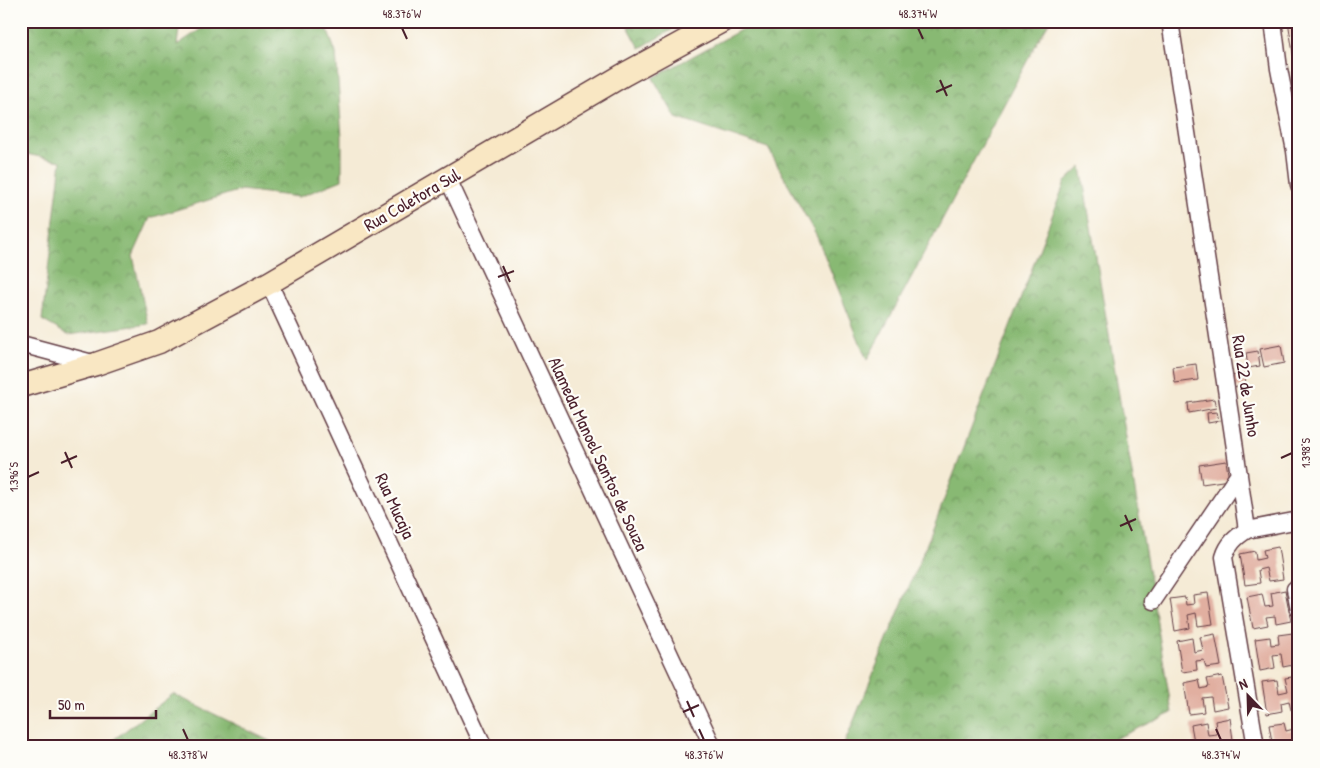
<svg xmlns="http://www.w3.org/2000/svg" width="1320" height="768" viewBox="0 0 1320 768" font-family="'Patrick Hand',sans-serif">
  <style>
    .forest { fill: url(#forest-crowns); stroke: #696c4f }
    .building { fill: #e1afa0 }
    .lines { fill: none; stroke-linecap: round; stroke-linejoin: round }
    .street-casing { stroke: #643e45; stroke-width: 19 }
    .secondary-casing { stroke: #643e45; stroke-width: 25 }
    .street { stroke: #fff; stroke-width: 16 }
    .secondary { stroke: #f9e7c3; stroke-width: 22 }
    .ticks { fill: none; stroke: #4a1f2b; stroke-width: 2 }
    .labels { text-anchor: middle; stroke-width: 4.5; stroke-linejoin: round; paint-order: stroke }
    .street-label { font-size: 18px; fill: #4a1f2b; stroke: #fdfcf7 }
    .neatline { fill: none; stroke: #4a1f2b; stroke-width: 2 }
    .ticks-label { font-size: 12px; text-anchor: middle; fill: #4a1f2b }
  </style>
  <defs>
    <pattern id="forest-crowns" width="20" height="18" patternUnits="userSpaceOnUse" patternTransform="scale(1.25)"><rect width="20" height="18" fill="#88b973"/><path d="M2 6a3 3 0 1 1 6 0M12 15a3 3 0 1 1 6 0" fill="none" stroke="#71965f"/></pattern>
  </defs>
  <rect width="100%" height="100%" fill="#fdfcf7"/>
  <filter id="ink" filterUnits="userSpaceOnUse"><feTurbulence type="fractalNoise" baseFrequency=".02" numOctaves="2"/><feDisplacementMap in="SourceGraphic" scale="10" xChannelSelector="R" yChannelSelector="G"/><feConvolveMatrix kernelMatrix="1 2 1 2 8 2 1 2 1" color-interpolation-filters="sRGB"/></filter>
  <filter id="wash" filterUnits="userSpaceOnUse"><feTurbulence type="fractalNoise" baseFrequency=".0096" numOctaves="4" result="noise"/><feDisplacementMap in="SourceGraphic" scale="20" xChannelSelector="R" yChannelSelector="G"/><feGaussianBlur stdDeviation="1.12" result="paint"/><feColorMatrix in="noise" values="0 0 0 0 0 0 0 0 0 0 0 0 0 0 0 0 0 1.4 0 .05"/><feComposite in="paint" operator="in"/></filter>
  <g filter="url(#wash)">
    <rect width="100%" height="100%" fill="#f5ebd6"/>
    <!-- forest -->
    <path class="forest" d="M 21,21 L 180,21 L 177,45 L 213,21 L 324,21 L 336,53 L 342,137 L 342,180 L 299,197 L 241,190 L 150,218 L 133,256 L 148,324 L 68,335 L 42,320 L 61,161 L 21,153 Z
      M 625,21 L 687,21 L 640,48 Z
      M 757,21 L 1050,21 L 1039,39 L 867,360 L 817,237 L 768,148 L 676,118 L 653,78 Z
      M 1081,167 L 1172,713 L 1097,747 L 843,747 L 934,526 L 1065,182 Z
      M 173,694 L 282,747 L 104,747 Z"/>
    <g id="blocks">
      <!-- building -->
      <path class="building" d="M 1288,21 L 1299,21 L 1299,85 L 1298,85 Z
        M 1281,345 L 1284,363 L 1264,367 L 1260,349 Z
        M 1258,351 L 1260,366 L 1248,368 L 1246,353 Z
        M 1196,364 L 1198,380 L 1175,383 L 1173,367 Z
        M 1244,374 L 1246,385 L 1233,388 L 1231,376 Z
        M 1214,399 L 1216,408 L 1189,413 L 1188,403 Z
        M 1217,412 L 1219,421 L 1208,423 L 1207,413 Z
        M 1226,461 L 1229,480 L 1202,484 L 1199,465 Z
        M 1278,547 L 1283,579 L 1269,581 L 1266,568 L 1258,570 L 1260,583 L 1245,585 L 1240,554 L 1255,551 L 1256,560 L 1265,558 L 1263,550 Z
        M 1285,590 L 1291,621 L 1276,624 L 1275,616 L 1266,617 L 1268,625 L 1253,628 L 1247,597 L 1262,594 L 1265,607 L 1273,606 L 1271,593 Z
        M 1208,593 L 1213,624 L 1198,626 L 1196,613 L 1188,615 L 1190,628 L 1175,631 L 1170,599 L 1185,597 L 1186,605 L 1194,604 L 1193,595 Z
        M 1293,633 L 1298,664 L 1283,667 L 1281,654 L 1273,655 L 1275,668 L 1260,671 L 1255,639 L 1270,637 L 1271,645 L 1279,644 L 1278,635 Z
        M 1215,634 L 1221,666 L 1206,668 L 1204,660 L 1196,661 L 1197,670 L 1182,672 L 1177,641 L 1192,638 L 1194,652 L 1203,650 L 1200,637 Z
        M 1222,676 L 1228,707 L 1213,710 L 1211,697 L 1202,698 L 1204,712 L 1189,714 L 1184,683 L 1199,680 L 1201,689 L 1209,687 L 1207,679 Z
        M 1299,676 L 1299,708 L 1291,710 L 1289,701 L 1281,703 L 1282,711 L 1267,714 L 1262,682 L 1277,680 L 1279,693 L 1288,691 L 1285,678 Z
        M 1230,718 L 1234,747 L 1219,747 L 1219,743 L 1210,745 L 1210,747 L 1195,747 L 1191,725 L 1206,722 L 1208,735 L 1217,734 L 1215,721 Z
        M 1299,720 L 1299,747 L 1297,747 L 1296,739 L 1287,741 L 1288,747 L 1273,747 L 1269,725 L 1284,723 L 1286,731 L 1294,729 L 1293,721 Z"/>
    </g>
  </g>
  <g filter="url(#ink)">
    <use href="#blocks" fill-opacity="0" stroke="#643e45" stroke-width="1"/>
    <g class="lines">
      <defs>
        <path id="street" d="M 1170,21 L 1232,428 L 1247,530 C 1236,537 1228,544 1224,557 L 1256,747
          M 1273,21 L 1279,69 L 1295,151 L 1299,185
          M 448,179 L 713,747
          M 269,283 L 484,747
          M 21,344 L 96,364
          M 1247,530 L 1299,520
          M 1295,589 L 1299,609
          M 1153,601 L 1239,474"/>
        <path id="secondary" d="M 21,386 L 96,364 L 159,342 L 269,283 L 625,74 L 722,21"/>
      </defs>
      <!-- street casing -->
      <use href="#street" class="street-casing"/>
      <!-- secondary casing -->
      <use href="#secondary" class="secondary-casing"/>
      <!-- street -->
      <use href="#street" class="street"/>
      <!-- secondary -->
      <use href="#secondary" class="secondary"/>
    </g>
  </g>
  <!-- ticks -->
  <path class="ticks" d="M 402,28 L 407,39M 918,28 L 923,39M 940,80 L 947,96M 936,92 L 952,85M 503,266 L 510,282M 498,277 L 514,271M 65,452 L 72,468M 1281,458 L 1292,453M 61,463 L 77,456M 28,477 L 39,472M 1125,515 L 1132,531M 1120,526 L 1136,519M 687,701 L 694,717M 683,712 L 699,705M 183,729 L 188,740M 699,729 L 704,740M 1216,729 L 1221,740"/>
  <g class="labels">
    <!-- street labels -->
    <g class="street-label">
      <text transform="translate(412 200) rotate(-30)" y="6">Rua Coletora Sul</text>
      <text transform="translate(1246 386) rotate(81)" y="6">Rua 22 de Junho</text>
      <text transform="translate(598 454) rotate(65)" y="6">Alameda Manoel Santos de Souza</text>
      <text transform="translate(395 506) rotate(65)" y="6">Rua Mucaja</text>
    </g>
  </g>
  <!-- margin -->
  <rect width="1320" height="768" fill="none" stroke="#fdfcf7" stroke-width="55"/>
  <!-- north arrow -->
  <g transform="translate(1248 696) rotate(337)" stroke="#fdfcf7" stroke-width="4" paint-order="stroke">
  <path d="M0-4L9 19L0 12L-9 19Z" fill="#4a1f2b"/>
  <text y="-8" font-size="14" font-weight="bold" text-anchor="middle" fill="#4a1f2b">N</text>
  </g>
  <!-- scale -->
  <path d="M50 710v8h106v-8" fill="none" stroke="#4a1f2b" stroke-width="2.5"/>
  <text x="58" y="710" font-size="15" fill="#4a1f2b" stroke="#fdfcf7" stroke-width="4" paint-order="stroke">50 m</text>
  <rect x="28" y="28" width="1264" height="712" class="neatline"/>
  <g class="ticks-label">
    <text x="402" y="18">48.376°W</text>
    <text x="918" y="18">48.374°W</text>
    <text transform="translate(1306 453) rotate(-90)" y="4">1.398°S</text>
    <text transform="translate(14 477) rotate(-90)" y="4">1.396°S</text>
    <text x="188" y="759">48.378°W</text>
    <text x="704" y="759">48.376°W</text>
    <text x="1221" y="759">48.374°W</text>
  </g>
</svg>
